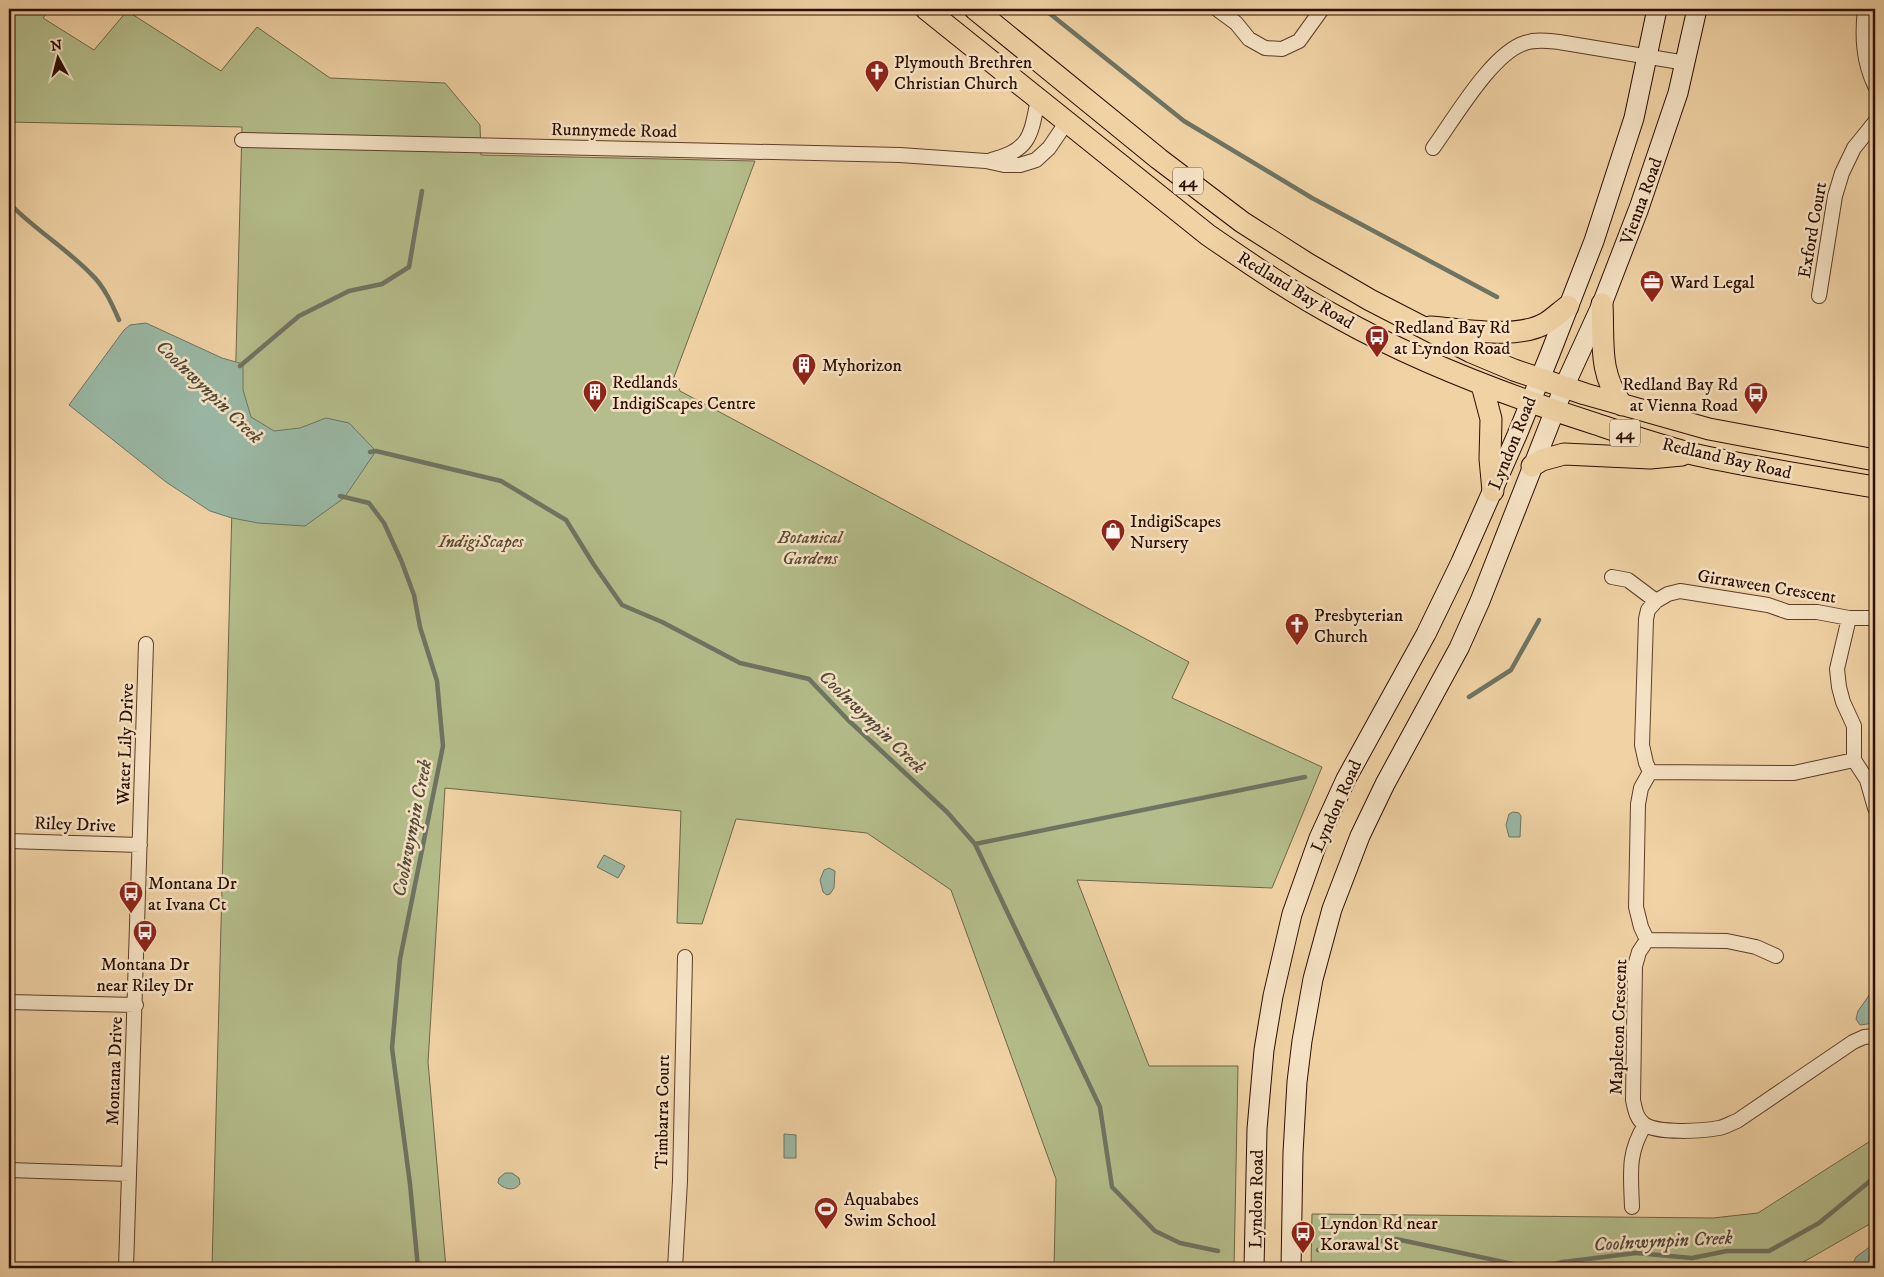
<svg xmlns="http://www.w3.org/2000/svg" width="1884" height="1277" viewBox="0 0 1884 1277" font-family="'IM FELL DW Pica',serif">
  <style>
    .green { fill: #b4bd8b; stroke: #706546 }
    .water { fill: #9ab8a5; stroke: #6e7463 }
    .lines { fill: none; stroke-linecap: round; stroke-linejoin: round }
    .stream { stroke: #6e7463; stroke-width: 4.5 }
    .street-casing { stroke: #5d3e29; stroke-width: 16 }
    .secondary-casing { stroke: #2c0d00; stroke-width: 21 }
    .primary-casing { stroke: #2c0d00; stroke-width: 23 }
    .street { stroke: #f5e2c4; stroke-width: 14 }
    .secondary { stroke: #f5e2c4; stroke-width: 19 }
    .primary { stroke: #f0d2a5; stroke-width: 21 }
    .labels { text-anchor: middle; stroke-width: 5; stroke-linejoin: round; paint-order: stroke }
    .shield { fill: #f5e2c4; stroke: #684d3b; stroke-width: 1 }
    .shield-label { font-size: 16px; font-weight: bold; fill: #2c0d00 }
    .poi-label { font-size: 18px; fill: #2c0d00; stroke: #f5e2c4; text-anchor: start }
    .street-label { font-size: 18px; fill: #2c0d00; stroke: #f5e2c4 }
    .park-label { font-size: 18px; font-style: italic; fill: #5c4b31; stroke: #f5e2c4 }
    .water-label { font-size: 19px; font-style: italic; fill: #52493a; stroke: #f5e2c4 }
  </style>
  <rect width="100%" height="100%" fill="#f0d2a5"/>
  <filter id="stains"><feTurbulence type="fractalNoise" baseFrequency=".004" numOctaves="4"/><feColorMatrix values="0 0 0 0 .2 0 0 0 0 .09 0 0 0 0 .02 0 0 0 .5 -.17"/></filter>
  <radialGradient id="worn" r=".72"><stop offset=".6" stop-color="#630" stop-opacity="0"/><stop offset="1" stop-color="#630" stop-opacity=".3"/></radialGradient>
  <!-- green -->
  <path class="green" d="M 9,9 L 50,9 L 43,18 L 94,50 L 127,11 L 221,71 L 257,27 L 330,78 L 445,83 L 480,125 L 481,155 L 755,161 L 674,377 L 680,391 L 1189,662 L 1172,698 L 1322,767 L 1272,888 L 1077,880 L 1149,1066 L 1238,1066 L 1234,1268 L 1054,1268 L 1056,1179 L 951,890 L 867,833 L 736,819 L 702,924 L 677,923 L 681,811 L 445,788 L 428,1062 L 446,1268 L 212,1268 L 242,127 L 9,122 Z
    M 1875,1138 L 1875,1221 L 1793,1268 L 1311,1268 L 1312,1214 L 1713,1218 L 1758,1213 Z"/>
  <!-- water -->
  <path class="water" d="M 146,323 L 222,358 L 243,364 L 243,390 L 251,417 L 274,431 L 300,428 L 326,418 L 349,423 L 376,451 L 344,498 L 305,526 L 258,523 L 232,518 L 210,511 L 166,482 L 69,405 L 124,330 L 130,325 Z
    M 1513,812 L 1519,813 L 1521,816 L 1520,837 L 1509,837 L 1506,825 L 1509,814 Z
    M 604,855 L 625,866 L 618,878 L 597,867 Z
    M 829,868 L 835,871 L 834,888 L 830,894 L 827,895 L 823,892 L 820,880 L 824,870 Z
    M 1875,987 L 1875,1023 L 1860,1025 L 1856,1019 L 1858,1011 Z
    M 784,1134 L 796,1135 L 796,1158 L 784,1158 Z
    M 505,1173 L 512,1173 L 519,1178 L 520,1184 C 514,1192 504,1189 498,1183 L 499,1178 Z
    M 1871,1246 L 1875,1246 L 1875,1268 L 1851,1268 L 1856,1257 Z"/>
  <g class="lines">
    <!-- stream -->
    <path class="stream" d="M 1044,9 L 1184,121 L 1312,198 L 1497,297
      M 9,203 C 34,229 66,248 91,274 C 104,286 112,304 119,320
      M 240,366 L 299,316 L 349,291 L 382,284 L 409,267 L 422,191
      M 370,452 L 376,451 L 501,481 L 566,520 L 594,565 L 622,605 L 662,622 L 740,663 L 809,679 L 847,719 L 947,812 L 975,844 L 1100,1107 L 1112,1187 L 1155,1231 L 1180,1243 L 1218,1251
      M 340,496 L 369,503 L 384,523 L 401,560 L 414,595 L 420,627 L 437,681 L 443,746 L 400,959 L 392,1048 L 410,1184 L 418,1268
      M 1469,697 L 1511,670 L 1539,620
      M 975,844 L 1305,777
      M 1318,1250 L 1396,1239 L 1532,1268
      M 1579,1261 L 1582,1268
      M 1539,1268 L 1563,1262 L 1636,1253 L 1692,1258 L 1727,1251 L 1769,1251 L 1819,1223 L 1875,1177"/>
    <defs>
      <path id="street" d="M 1217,9 L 1236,23 L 1249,39 L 1265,48 L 1282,49 L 1299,41 L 1322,9
        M 1865,9 C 1862,36 1863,61 1875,86
        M 242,140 L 900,155 L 986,161 L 1004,165 L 1020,165 L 1036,160 L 1049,148 L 1066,123
        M 1433,148 C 1454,119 1492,53 1525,43 C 1536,39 1548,41 1559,42 L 1686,63
        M 991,160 C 1030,151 1031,135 1038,99
        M 1819,296 L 1835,196 L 1842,173 L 1854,148 L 1875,122
        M 1612,577 L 1628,580 L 1656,601
        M 1849,618 L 1837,669 L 1839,687 L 1843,702 L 1854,726 L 1854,760
        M 1875,618 L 1849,618 L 1817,612 L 1788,612 L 1768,605 L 1680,591 L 1668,594 L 1656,601 L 1648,610 L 1646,619 L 1642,745 L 1646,763 L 1650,772 L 1794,773 L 1854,760 L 1867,780 L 1875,808
        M 9,841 L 140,845
        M 1647,940 L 1641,927 L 1636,907 L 1638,804 L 1641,788 L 1650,772
        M 1776,956 L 1756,947 L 1727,941 L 1647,940 L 1639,952 L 1635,966 L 1633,1100 C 1635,1109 1636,1118 1644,1124 C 1657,1134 1703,1131 1719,1128 C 1725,1127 1731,1123 1737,1121 L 1853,1042 L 1864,1037 L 1875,1036
        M 9,1002 L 136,1005
        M 9,1170 L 129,1174
        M 1632,1207 C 1631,1175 1627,1153 1645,1125
        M 126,1268 L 146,644
        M 675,1268 L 680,1181 L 685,957"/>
      <path id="secondary" d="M 1254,1268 L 1257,1129 L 1264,1050 L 1273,996 L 1292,914 L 1319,838 L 1346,779 L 1426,634 L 1461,562 L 1517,435 L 1550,354 L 1594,241 L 1634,118 L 1657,9
        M 1291,1268 L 1293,1153 L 1297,1082 L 1302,1041 L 1313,979 L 1332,909 L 1360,836 L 1385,784 L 1459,648 L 1480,601 L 1564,387 L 1602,304 L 1639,208 L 1678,93 L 1697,9"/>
      <path id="primary" d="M 926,9 L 1208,235 C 1250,264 1294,294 1339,318 C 1420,363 1508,396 1596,424 C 1629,435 1663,447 1697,455 C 1756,468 1816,477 1875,487
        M 975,9 L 1159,159 L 1242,222 L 1308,264 L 1370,300 L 1471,352 L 1514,370 L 1585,394 L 1709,429 L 1875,460
        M 1602,304 C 1604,343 1598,372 1622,405
        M 1430,327 C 1463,329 1517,340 1546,323 C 1554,318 1561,311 1568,306
        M 1482,385 L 1491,419 L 1490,459 L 1493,491
        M 1532,466 L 1542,460 L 1564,454 L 1650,458 L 1682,455"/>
    </defs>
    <!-- street casing -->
    <use href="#street" class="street-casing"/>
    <!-- secondary casing -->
    <use href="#secondary" class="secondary-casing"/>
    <!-- primary casing -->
    <use href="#primary" class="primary-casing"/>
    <!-- street -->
    <use href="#street" class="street"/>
    <!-- secondary -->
    <use href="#secondary" class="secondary"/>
    <!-- primary -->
    <use href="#primary" class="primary"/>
  </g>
  <!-- icons -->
  <defs>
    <symbol id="church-pin" viewBox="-11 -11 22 30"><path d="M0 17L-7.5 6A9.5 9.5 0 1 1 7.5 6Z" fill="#8f2418" stroke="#f5e2c4"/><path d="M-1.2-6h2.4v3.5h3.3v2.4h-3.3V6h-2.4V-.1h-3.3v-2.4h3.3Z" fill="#fff"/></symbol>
    <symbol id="office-pin" viewBox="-11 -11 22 30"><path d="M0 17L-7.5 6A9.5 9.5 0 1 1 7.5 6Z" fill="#8f2418" stroke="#f5e2c4"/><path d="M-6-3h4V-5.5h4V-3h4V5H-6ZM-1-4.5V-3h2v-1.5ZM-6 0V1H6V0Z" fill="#fff"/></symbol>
    <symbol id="bus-pin" viewBox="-11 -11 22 30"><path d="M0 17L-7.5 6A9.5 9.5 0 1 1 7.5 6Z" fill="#8f2418" stroke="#f5e2c4"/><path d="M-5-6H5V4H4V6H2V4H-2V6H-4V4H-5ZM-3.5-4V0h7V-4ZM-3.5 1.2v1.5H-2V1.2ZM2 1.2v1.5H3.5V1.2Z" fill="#fff"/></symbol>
    <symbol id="building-pin" viewBox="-11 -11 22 30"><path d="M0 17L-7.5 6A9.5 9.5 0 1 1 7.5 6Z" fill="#8f2418" stroke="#f5e2c4"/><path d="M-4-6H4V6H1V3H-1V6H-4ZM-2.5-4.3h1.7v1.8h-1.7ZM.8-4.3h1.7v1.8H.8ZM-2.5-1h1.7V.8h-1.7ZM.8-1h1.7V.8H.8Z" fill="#fff"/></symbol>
    <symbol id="shop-pin" viewBox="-11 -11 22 30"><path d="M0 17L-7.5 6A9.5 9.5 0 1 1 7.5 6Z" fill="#8f2418" stroke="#f5e2c4"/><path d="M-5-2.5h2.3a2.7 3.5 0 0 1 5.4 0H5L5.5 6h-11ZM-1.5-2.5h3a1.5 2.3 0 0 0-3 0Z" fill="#fff"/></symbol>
    <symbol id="stadium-pin" viewBox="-11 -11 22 30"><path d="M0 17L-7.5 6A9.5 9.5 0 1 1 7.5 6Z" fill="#8f2418" stroke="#f5e2c4"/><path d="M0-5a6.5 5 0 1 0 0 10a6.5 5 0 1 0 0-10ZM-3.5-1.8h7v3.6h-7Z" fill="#fff"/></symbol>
  </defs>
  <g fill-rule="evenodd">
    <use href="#church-pin" x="863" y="58" width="28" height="38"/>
    <use href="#office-pin" x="1638" y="268" width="28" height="38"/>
    <use href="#bus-pin" x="1363" y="323" width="28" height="38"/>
    <use href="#building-pin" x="790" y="351" width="28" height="38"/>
    <use href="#building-pin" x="581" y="378" width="28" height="38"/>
    <use href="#bus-pin" x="1742" y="380" width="28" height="38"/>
    <use href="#shop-pin" x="1099" y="517" width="28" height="38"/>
    <use href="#church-pin" x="1283" y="611" width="28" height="38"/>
    <use href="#bus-pin" x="117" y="879" width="28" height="38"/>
    <use href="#bus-pin" x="131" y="918" width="28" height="38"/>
    <use href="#stadium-pin" x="812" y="1195" width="28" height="38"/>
    <use href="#bus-pin" x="1289" y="1219" width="28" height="38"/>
  </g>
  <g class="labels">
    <!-- shield labels -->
    <g class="shield">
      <rect x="1173" y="167.5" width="30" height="27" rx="4"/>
      <rect x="1610" y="419.5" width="30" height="27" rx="4"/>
    </g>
    <g class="shield-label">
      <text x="1188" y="187">44</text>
      <text x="1625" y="439">44</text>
    </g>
    <!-- poi labels -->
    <g class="poi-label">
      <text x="894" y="68">Plymouth Brethren<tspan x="894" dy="21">Christian Church</tspan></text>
      <text x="1670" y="288">Ward Legal</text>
      <text x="1394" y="333">Redland Bay Rd<tspan x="1394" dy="21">at Lyndon Road</tspan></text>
      <text x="822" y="371">Myhorizon</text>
      <text x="612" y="388">Redlands<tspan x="612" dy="21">IndigiScapes Centre</tspan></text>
      <text x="1738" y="390" text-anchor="end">Redland Bay Rd<tspan x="1738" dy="21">at Vienna Road</tspan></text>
      <text x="1130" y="527">IndigiScapes<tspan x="1130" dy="21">Nursery</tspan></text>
      <text x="1314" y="621">Presbyterian<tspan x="1314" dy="21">Church</tspan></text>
      <text x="148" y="889">Montana Dr<tspan x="148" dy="21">at Ivana Ct</tspan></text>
      <text x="145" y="970" text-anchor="middle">Montana Dr<tspan x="145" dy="21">near Riley Dr</tspan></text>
      <text x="844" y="1205">Aquababes<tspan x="844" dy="21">Swim School</tspan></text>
      <text x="1320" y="1229">Lyndon Rd near<tspan x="1320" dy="21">Korawal St</tspan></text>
    </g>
    <!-- street labels -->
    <g class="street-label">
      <text transform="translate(614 130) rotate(1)" y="6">Runnymede Road</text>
      <text transform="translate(1641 201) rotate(-70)" y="6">Vienna Road</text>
      <text transform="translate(1812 230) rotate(-80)" y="6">Exford Court</text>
      <text transform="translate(1296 290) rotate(31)" y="6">Redland Bay Road</text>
      <text transform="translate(1512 443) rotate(-68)" y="6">Lyndon Road</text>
      <text transform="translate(1727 458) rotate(13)" y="6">Redland Bay Road</text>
      <text transform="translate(1767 586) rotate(9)" y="6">Girraween Crescent</text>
      <text transform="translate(125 744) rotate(-88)" y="6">Water Lily Drive</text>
      <text transform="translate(1336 806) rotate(-66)" y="6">Lyndon Road</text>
      <text transform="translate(75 824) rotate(2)" y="6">Riley Drive</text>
      <text transform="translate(1618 1027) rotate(-88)" y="6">Mapleton Crescent</text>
      <text transform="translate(114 1071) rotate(-88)" y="6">Montana Drive</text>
      <text transform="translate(662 1112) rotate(-89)" y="6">Timbarra Court</text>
      <text transform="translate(1256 1199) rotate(-89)" y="6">Lyndon Road</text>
    </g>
    <!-- park labels -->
    <g class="park-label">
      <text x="810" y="543">Botanical<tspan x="810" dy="21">Gardens</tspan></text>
      <text x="481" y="547">IndigiScapes</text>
    </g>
    <!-- water labels -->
    <g class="water-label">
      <text transform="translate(210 391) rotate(44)" y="7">Coolnwynpin Creek</text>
      <text transform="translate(873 721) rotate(44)" y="7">Coolnwynpin Creek</text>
      <text transform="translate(411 828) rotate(-79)" y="7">Coolnwynpin Creek</text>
      <text transform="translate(1663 1240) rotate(-3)" y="7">Coolnwynpin Creek</text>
    </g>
  </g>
  <!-- margin -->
  <rect width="1884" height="1277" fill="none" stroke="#f0d2a5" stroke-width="30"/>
  <rect x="10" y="10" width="1864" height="1257" fill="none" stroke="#2c0d00" stroke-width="2.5"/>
  <rect x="15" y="15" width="1854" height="1247" fill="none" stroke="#2c0d00"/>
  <!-- north arrow -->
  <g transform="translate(58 58) rotate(353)" stroke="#f5e2c4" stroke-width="4" paint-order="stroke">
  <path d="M0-4L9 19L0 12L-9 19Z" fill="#2c0d00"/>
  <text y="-8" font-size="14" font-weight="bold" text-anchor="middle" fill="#2c0d00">N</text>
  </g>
  <rect width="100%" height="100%" filter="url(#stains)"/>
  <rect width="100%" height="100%" fill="url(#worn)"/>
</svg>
